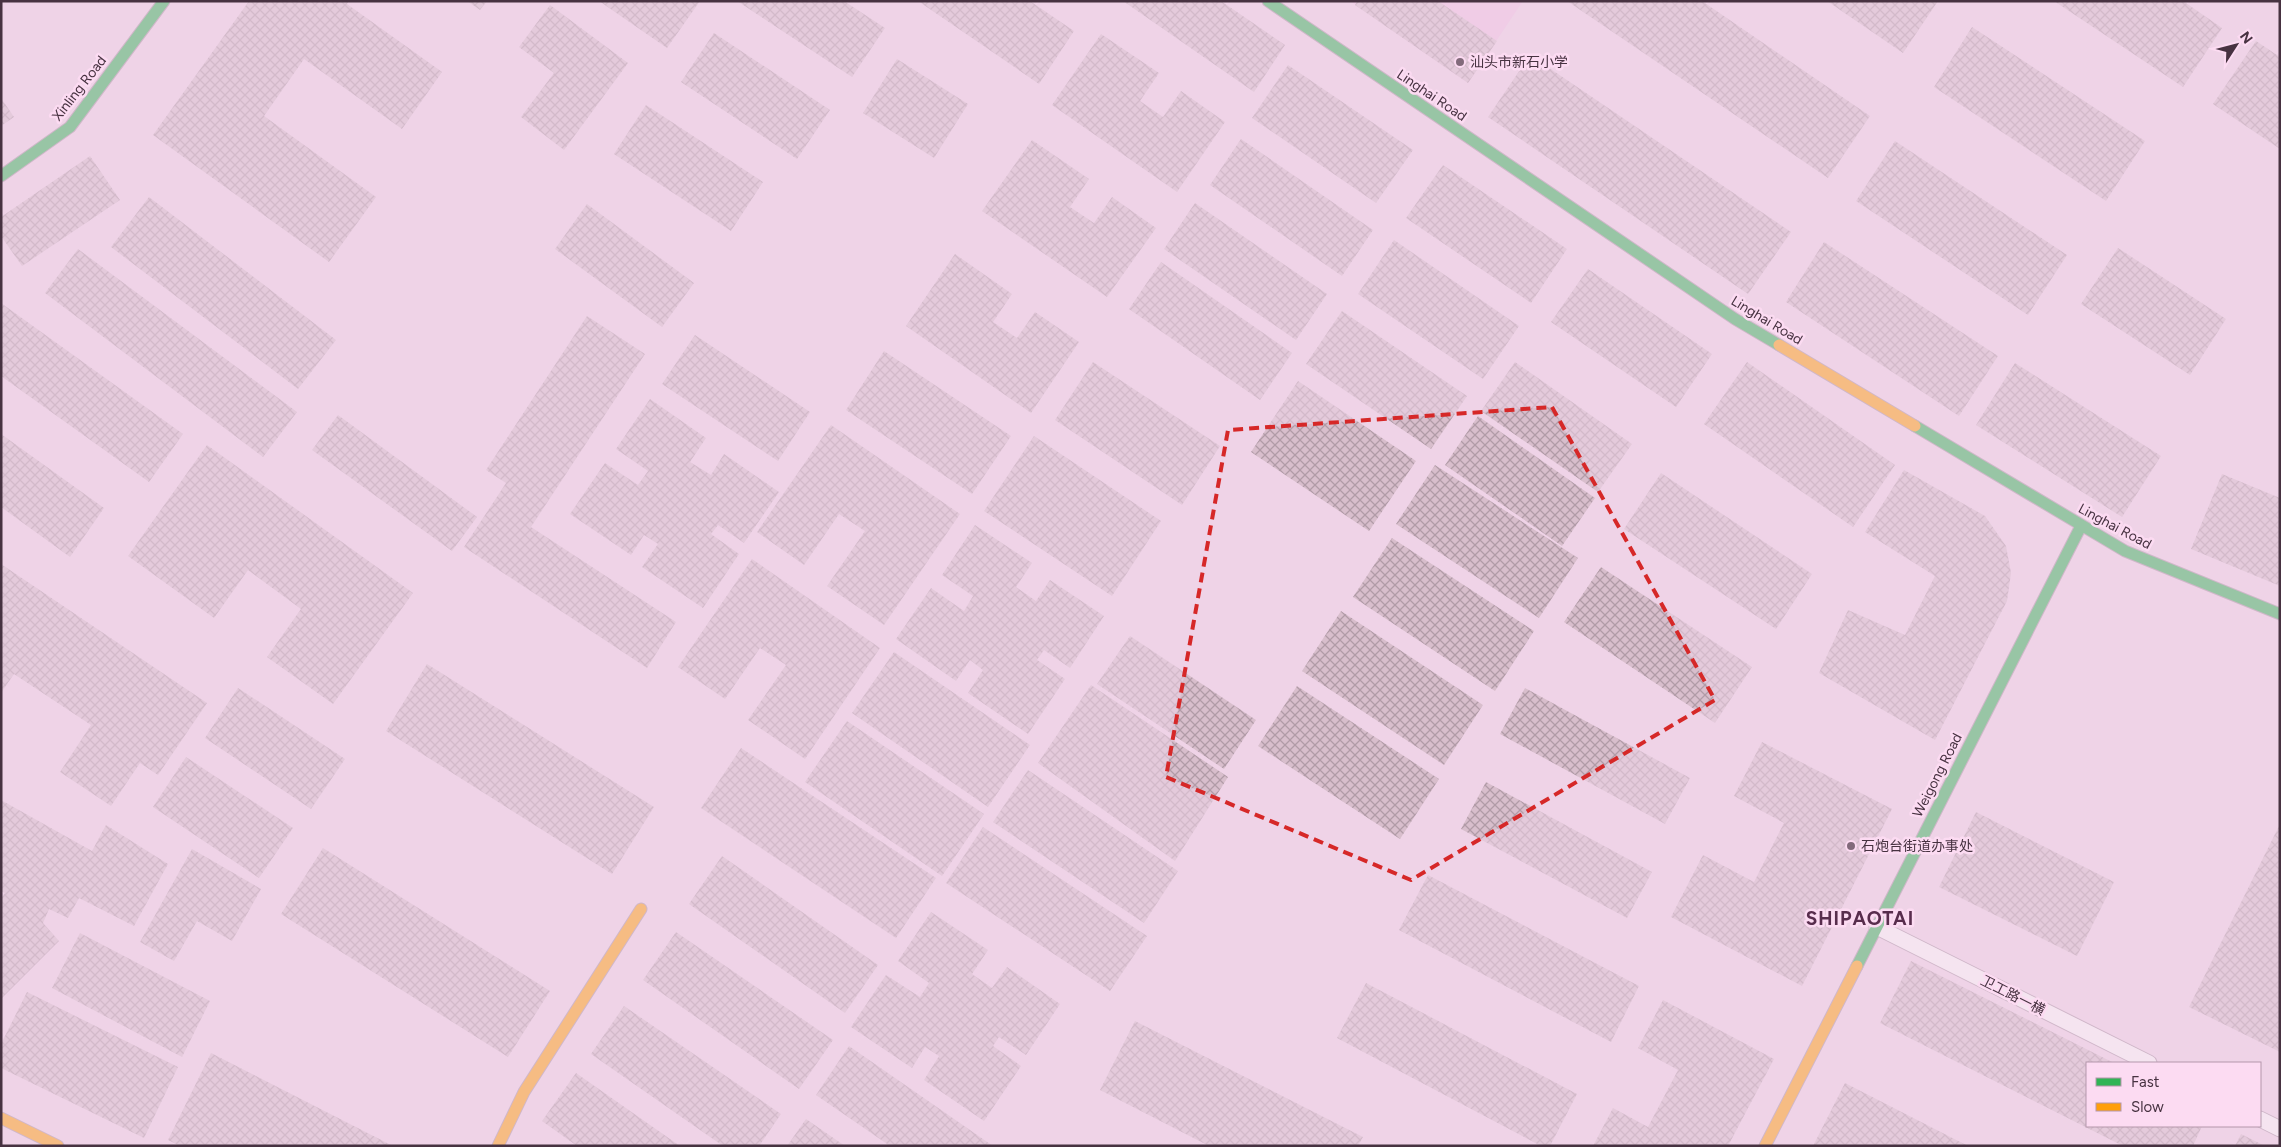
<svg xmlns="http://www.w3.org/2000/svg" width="2281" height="1147" viewBox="0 0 2281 1147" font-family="Figtree,'Noto Sans SC',sans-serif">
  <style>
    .built { fill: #f1c4e5 }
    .building { fill: url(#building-cross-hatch) }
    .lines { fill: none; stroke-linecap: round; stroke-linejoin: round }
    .lane-casing { stroke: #ab95a5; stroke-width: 17 }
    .fast-casing { stroke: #ab95a5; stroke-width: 13 }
    .slow-casing { stroke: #ab95a5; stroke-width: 13 }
    .lane { stroke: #fdf8fb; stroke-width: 15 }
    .fast { stroke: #30b455; stroke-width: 11 }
    .slow { stroke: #ff9f0a; stroke-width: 11 }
    .marked { fill: none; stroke: #d62828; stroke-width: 4; stroke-dasharray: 10 6; stroke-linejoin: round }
    .poi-dot { fill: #826a7b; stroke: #fcdbf2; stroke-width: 2 }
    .labels { text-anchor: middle; stroke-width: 5; stroke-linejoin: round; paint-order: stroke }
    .poi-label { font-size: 14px; fill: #473241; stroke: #fcdbf2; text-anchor: start }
    .street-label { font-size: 14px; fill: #473241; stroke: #fcdbf2 }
    .district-label { font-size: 19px; font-weight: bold; letter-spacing: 1px; fill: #582d4d; stroke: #fcdbf2 }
  </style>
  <defs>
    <pattern id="building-cross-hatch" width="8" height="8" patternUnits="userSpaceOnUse" patternTransform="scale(1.25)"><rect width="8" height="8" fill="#d8becc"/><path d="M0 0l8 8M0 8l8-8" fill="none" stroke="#b19ba7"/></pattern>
  </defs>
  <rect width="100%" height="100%" fill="#efd3e7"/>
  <!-- built -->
  <path class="built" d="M 1350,1 L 1523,1 L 1468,83 Z"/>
  <!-- building -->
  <path class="building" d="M 249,1 L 349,1 L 347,4 L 442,72 L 402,129 L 304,59 L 264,116 L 376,197 L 329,262 L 153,135 Z
    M 467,1 L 487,1 L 480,10 Z
    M 599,1 L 700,1 L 667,48 Z
    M 737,1 L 844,1 L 885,28 L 852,77 Z
    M 918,1 L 1030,1 L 1074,31 L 1039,84 Z
    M 1123,1 L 1221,1 L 1285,45 L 1254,92 Z
    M 1357,1 L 1438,1 L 1497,41 L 1468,83 L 1355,5 Z
    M 1567,1 L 1702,1 L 1870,116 L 1828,178 Z
    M 1827,1 L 1938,1 L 1903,53 Z
    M 2054,1 L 2183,1 L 2222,28 L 2183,87 Z
    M 550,5 L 628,63 L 564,150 L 521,117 L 554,73 L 519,47 Z
    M 1972,27 L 2145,141 L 2106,201 L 1934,87 Z
    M 714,33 L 830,110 L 797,159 L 681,82 Z
    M 1101,34 L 1159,73 L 1140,101 L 1163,117 L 1181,91 L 1225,122 L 1177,192 L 1052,105 Z
    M 2256,41 L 2280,57 L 2280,149 L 2213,104 Z
    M 1530,55 L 1791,232 L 1748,294 L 1488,117 Z
    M 897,59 L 968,104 L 934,158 L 863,113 Z
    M 1288,65 L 1413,150 L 1376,203 L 1252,118 Z
    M 1,98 L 14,117 L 1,126 Z
    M 646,105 L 763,182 L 731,231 L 614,154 Z
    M 1241,139 L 1373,230 L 1342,276 L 1210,185 Z
    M 1032,140 L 1089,179 L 1070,207 L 1094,223 L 1112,197 L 1156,228 L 1107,297 L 982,211 Z
    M 1895,141 L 2067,255 L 2028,315 L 1856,201 Z
    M 90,156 L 120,200 L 22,266 L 1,236 L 1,217 Z
    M 1443,165 L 1567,249 L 1531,303 L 1406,218 Z
    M 149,197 L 336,340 L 298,389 L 111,247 Z
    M 1195,203 L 1327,294 L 1296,340 L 1164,249 Z
    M 587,204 L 694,283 L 662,327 L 555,249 Z
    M 1394,240 L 1519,326 L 1483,379 L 1358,294 Z
    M 1824,242 L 1998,356 L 1959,416 L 1786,302 Z
    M 2118,248 L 2226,319 L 2190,375 L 2081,304 Z
    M 78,249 L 297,412 L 263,457 L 45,293 Z
    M 955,254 L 1012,294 L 993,322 L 1017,338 L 1035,312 L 1079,342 L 1031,413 L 906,326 Z
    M 1161,262 L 1292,353 L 1260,400 L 1129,309 Z
    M 1588,269 L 1712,354 L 1676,407 L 1551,322 Z
    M 1,303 L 183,434 L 149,482 L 1,376 Z
    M 1342,311 L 1467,396 L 1431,449 L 1306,364 Z
    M 587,316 L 645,354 L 531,527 L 676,622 L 647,668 L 464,547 L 506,483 L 486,470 Z
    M 695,335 L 810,412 L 778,461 L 662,384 Z
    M 884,351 L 1011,436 L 972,494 L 846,410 Z
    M 1093,362 L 1220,446 L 1182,505 L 1055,420 Z
    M 1515,362 L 1632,444 L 1598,492 L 1481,411 Z
    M 1747,362 L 1895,465 L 1853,527 L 1704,424 Z
    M 2015,363 L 2161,456 L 2122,517 L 1976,425 Z
    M 1298,381 L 1416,461 L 1369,531 L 1251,452 Z
    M 650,399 L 706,438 L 690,462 L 711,475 L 724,454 L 779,492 L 744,543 L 718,525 L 711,534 L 739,554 L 703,608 L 642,567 L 658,544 L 644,535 L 631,555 L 570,514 L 605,463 L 638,485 L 648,471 L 616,449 Z
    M 338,415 L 477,517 L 452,551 L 312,450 Z
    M 1478,416 L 1595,498 L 1562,546 L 1445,465 Z
    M 831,425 L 960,514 L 884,625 L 827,586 L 865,531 L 839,514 L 804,565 L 757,532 Z
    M 1,434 L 104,508 L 70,557 L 1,507 Z
    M 1034,436 L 1161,521 L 1112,596 L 984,511 Z
    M 207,445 L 413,593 L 333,704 L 267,657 L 301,609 L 248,570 L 214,618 L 128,556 Z
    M 1435,465 L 1578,558 L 1539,618 L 1396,524 Z
    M 1904,470 L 1985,516 L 2006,546 L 2011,573 L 2007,601 L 1935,740 L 1819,673 L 1848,610 L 1905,635 L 1935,576 L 1865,532 Z
    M 1661,473 L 1812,574 L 1776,629 L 1624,529 Z
    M 2222,474 L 2280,498 L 2280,586 L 2191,549 Z
    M 975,525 L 1032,563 L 1016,587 L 1036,601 L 1050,580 L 1104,616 L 1070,668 L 1044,650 L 1037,660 L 1065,679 L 1028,734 L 968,693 L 983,670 L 970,660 L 956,681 L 896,639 L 931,588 L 964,611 L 973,596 L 942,575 Z
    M 1392,538 L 1534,631 L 1495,691 L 1353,597 Z
    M 752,559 L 880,648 L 805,759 L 748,720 L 786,665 L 760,648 L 725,699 L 678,667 Z
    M 1,564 L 207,703 L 158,775 L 140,763 L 111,806 L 60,772 L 91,725 L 14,674 L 1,693 Z
    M 1601,567 L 1752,667 L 1715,723 L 1564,622 Z
    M 1341,611 L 1483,705 L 1444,765 L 1302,671 Z
    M 1130,636 L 1256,720 L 1224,769 L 1097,684 Z
    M 894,652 L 1030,745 L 988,807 L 852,713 Z
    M 427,664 L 654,807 L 612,874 L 386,731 Z
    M 1091,685 L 1228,777 L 1175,861 L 1038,763 Z
    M 1297,686 L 1439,779 L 1400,839 L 1258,746 Z
    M 238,688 L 345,759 L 311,809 L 205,738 Z
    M 1525,688 L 1690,778 L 1665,824 L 1500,734 Z
    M 847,721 L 984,814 L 942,876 L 805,782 Z
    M 1762,742 L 1892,809 L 1802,986 L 1671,917 L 1703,855 L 1754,882 L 1784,823 L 1734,796 Z
    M 741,748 L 936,878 L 896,938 L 701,808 Z
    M 186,757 L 293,828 L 259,878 L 153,807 Z
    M 1028,770 L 1178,871 L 1144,923 L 993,822 Z
    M 1486,782 L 1652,872 L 1627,918 L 1461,829 Z
    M 1,800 L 92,851 L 106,825 L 168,864 L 134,926 L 79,898 L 68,918 L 49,909 L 43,923 L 59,941 L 1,999 L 1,898 L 5,893 L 1,891 Z
    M 1976,812 L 2114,882 L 2077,956 L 1939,887 Z
    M 2280,824 L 2280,1052 L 2189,1007 Z
    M 983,827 L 1147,936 L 1110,991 L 946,883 Z
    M 323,848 L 550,991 L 508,1057 L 281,914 Z
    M 192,849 L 261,889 L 232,941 L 197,921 L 174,961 L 140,942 Z
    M 722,856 L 878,965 L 845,1013 L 689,904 Z
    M 1428,875 L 1639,986 L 1611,1042 L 1399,930 Z
    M 931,912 L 988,950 L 972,974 L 992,988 L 1007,967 L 1060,1004 L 1026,1055 L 999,1037 L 993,1046 L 1021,1066 L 984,1121 L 924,1080 L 939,1056 L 925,1047 L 912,1068 L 851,1027 L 886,975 L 920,997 L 929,983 L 898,961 Z
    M 676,932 L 833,1040 L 799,1089 L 643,980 Z
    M 80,933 L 210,1001 L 182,1057 L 52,988 Z
    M 1911,961 L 2114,1063 L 2087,1063 L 2087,1126 L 2202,1126 L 2193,1146 L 2123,1146 L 1880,1023 Z
    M 1366,983 L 1577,1094 L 1550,1146 L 1541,1146 L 1337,1038 Z
    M 27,992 L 178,1067 L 144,1138 L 1,1068 L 1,1044 Z
    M 1663,1000 L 1774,1059 L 1728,1146 L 1593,1146 L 1613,1108 L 1648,1127 L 1678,1070 L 1638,1048 Z
    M 624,1006 L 781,1114 L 759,1146 L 723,1146 L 591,1054 Z
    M 1135,1021 L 1363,1137 L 1358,1146 L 1209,1146 L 1100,1090 Z
    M 849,1046 L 993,1146 L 890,1146 L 816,1095 Z
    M 211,1053 L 393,1146 L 180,1146 L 168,1140 Z
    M 576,1073 L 680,1146 L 577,1146 L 542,1121 Z
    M 1845,1083 L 1968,1146 L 1813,1146 Z
    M 806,1119 L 845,1146 L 787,1146 Z
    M 2241,1134 L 2265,1146 L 2235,1146 Z"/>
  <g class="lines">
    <defs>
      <path id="lane" d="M 1877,927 L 2149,1063
        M 2260,1119 L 2280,1129"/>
      <path id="fast" d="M 1268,1 L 1735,319 L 1779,345
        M 1,176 L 70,127 L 164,1
        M 1915,426 L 2125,551 L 2280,614
        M 1857,966 L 2081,526"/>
      <path id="slow" d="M 1779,345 L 1915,426
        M 1,1118 L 58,1146
        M 498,1146 L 524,1092 L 641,909
        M 1765,1146 L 1857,966"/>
    </defs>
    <!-- lane casing -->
    <use href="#lane" class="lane-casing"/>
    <!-- fast casing -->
    <use href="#fast" class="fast-casing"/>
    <!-- slow casing -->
    <use href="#slow" class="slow-casing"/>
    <!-- lane -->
    <use href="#lane" class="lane"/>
    <!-- fast -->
    <use href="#fast" class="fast"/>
    <!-- slow -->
    <use href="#slow" class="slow"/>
  </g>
  <!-- marked area -->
  <path d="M0 0H2281V1147H0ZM 1552,407 L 1715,700 L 1411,880 L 1166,777 L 1228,430 Z" fill="#efd3e7" fill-opacity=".55" fill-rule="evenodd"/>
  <path class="marked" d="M 1552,407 L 1715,700 L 1411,880 L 1166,777 L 1228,430 Z"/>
  <!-- markers -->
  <g class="poi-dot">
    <circle cx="1460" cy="62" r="5"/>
    <circle cx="1851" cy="846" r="5"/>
  </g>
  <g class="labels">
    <!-- poi labels -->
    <g class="poi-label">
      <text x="1470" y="67">汕头市新石小学</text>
      <text x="1861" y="851">石炮台街道办事处</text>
    </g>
    <!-- street labels -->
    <g class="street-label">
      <text transform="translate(79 88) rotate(-52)" y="5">Xinling Road</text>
      <text transform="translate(1432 95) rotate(34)" y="5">Linghai Road</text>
      <text transform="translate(1767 320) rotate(31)" y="5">Linghai Road</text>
      <text transform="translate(2115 526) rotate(28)" y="5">Linghai Road</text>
      <text transform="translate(1937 775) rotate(-63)" y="5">Weigong Road</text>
      <text transform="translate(2013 995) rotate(27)" y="5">卫工路一横</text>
    </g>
    <!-- district labels -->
    <g class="district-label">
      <text x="1860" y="925">SHIPAOTAI</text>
    </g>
  </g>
  <!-- border -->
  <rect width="2281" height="1147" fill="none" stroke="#473241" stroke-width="5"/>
  <!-- legend -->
  <rect x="2086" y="1062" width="175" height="65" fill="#fcdbf2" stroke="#b497ab"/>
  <rect x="2096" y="1078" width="25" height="8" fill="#30b455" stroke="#b497ab"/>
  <text x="2131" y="1087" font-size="15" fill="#473241">Fast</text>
  <rect x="2096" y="1103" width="25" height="8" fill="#ff9f0a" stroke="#b497ab"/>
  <text x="2131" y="1112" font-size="15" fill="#473241">Slow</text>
  <!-- north arrow -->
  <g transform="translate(2236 45) rotate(54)" stroke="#fcdbf2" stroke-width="4" paint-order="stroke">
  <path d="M0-4L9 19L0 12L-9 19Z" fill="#473241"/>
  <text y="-8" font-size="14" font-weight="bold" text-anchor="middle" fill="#473241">N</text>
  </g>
</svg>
